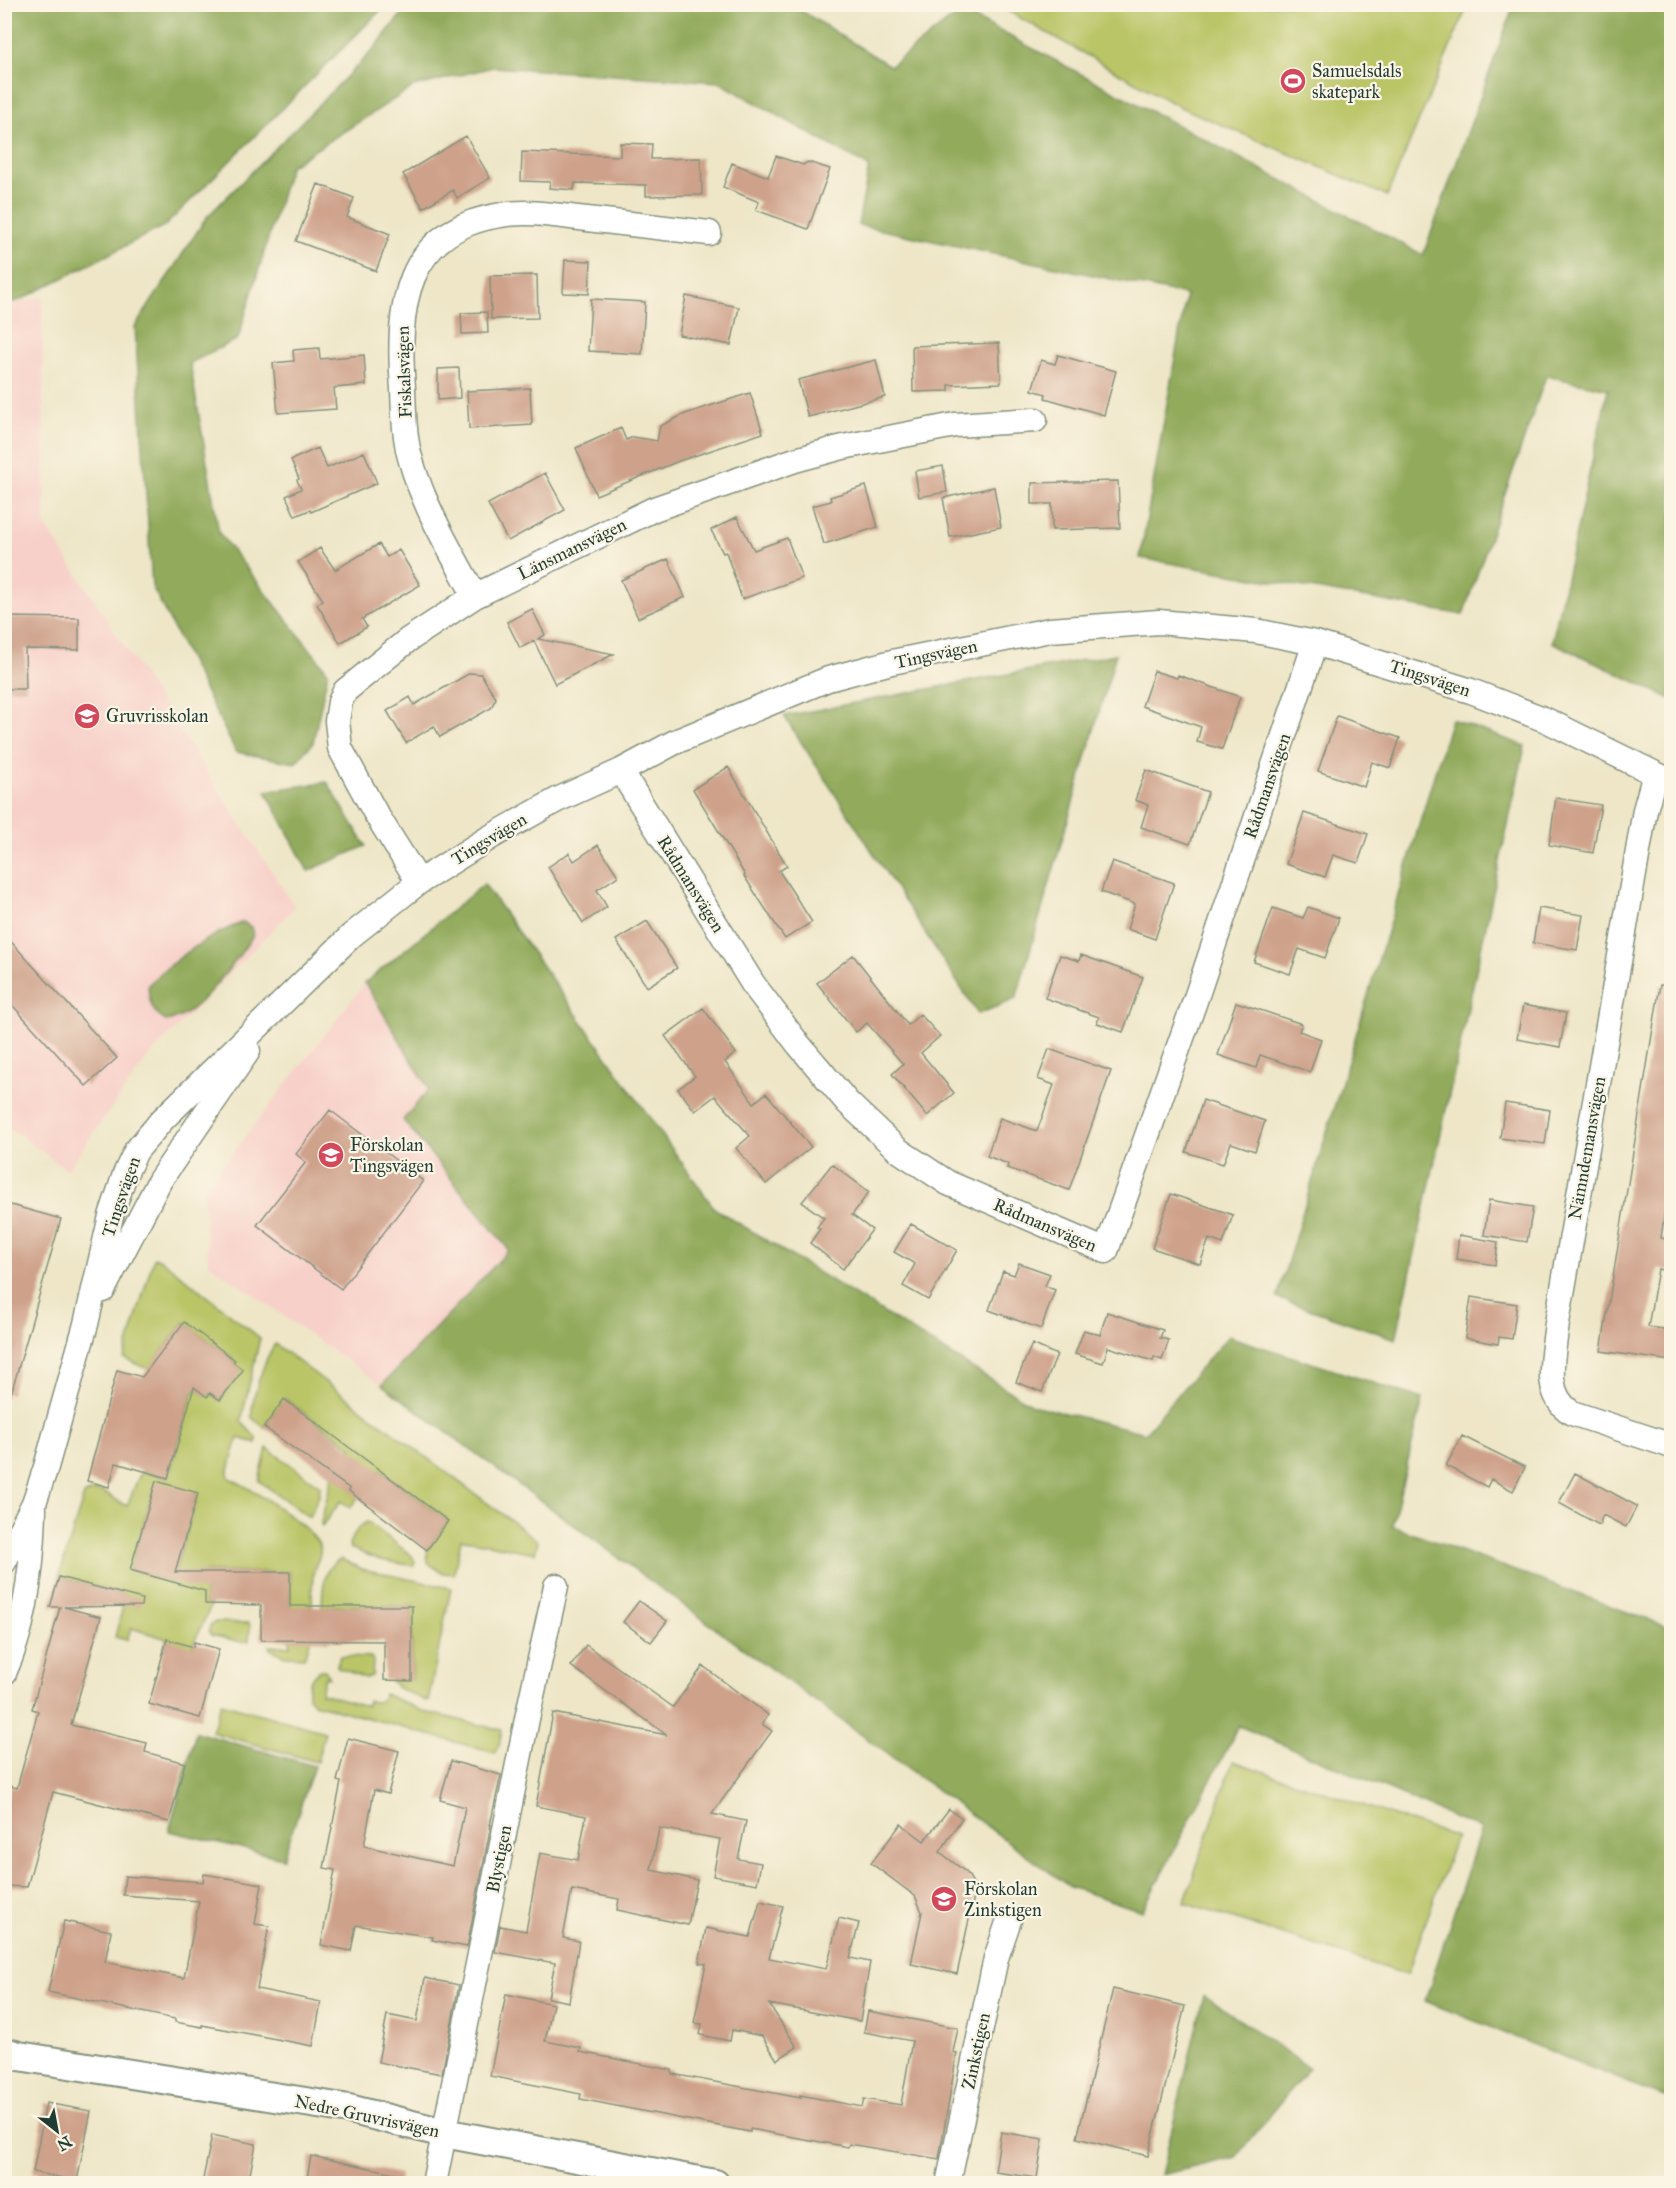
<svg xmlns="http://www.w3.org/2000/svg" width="1676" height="2188" viewBox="0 0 1676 2188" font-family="'IM FELL Great Primer',serif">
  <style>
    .built { fill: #f7d0c9 }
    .green { fill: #b9c566; stroke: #6c814d; stroke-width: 1.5; fill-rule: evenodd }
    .forest { fill: #92aa5b; stroke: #587448; stroke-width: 1.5 }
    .building { fill: #cea18a }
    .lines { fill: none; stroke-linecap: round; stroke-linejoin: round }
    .minor-casing { stroke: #86927e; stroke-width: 27 }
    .tertiary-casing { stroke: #86927e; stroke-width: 32 }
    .minor { stroke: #fff; stroke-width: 24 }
    .tertiary { stroke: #fff; stroke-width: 28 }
    .labels { text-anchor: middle; stroke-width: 4.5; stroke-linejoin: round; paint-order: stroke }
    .poi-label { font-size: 18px; fill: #1f3d34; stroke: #fcf5e5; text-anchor: start }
    .street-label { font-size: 18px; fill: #1f3d34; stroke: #fcf5e5 }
  </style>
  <rect width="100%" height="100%" fill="#fcf5e5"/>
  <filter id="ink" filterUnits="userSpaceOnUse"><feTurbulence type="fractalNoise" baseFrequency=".0167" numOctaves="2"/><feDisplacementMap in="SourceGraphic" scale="12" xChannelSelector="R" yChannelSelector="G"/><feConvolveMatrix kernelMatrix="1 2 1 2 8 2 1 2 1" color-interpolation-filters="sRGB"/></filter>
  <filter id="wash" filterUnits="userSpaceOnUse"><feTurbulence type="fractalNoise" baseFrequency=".008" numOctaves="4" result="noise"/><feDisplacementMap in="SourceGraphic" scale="24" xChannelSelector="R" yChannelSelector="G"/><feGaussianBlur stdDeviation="1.35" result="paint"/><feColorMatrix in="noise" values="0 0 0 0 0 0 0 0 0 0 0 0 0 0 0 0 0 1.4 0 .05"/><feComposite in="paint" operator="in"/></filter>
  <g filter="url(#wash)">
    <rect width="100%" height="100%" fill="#eee6c7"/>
    <!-- built -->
    <path class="built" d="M 42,297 L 45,525 L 295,907 L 149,1056 L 67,1170 L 5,1124 L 4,306 Z
      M 365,983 L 429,1089 L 403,1120 L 509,1250 L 382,1385 L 208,1263 L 203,1191 Z"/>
    <!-- green -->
    <path class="green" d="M 997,5 L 1468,5 L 1387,196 L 1178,106 Z
      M 154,1257 L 163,1261 L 260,1338 L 241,1421 L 257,1439 L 256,1443 L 238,1438 L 228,1473 L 229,1478 C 247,1486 317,1529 320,1548 C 322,1556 316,1562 314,1570 C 312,1579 312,1589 312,1598 C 313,1616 314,1641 304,1657 L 286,1656 L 270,1649 L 269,1646 L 290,1646 L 290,1572 L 205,1572 L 205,1604 L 212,1604 L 194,1642 L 190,1658 L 164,1649 L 167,1639 L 131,1628 L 127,1640 L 115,1637 L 126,1595 L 59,1577 L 84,1495 C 103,1484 110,1499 127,1506 L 139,1476 L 143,1471 L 168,1478 L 193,1393 L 196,1388 L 207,1396 L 210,1393 L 220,1400 L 242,1370 L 233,1362 L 235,1360 L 184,1322 L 157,1358 L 180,1376 L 143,1367 L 124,1358 ZM 153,1491 L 198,1493 L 172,1582 L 130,1570 Z
      M 275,1344 L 538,1541 L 535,1553 L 461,1539 L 454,1574 L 443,1573 L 428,1563 L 427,1550 L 448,1521 L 380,1470 L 350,1508 L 341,1501 L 322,1526 L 321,1523 L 332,1476 L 353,1448 L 285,1399 L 264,1427 L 252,1418 C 250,1401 265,1358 275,1344 Z
      M 267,1448 L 320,1486 L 319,1496 L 309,1517 L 259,1481 Z
      M 368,1522 L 412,1556 L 415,1562 L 414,1566 L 380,1560 L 350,1548 L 349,1544 C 352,1536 360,1524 368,1522 Z
      M 341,1559 L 362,1569 L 451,1588 L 428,1702 L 396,1687 L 391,1680 L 412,1680 L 412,1606 L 328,1606 L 327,1641 L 323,1638 C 323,1617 316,1566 341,1559 Z
      M 215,1622 L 249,1623 L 250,1626 L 249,1641 L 241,1642 L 211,1635 L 209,1632 L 210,1625 Z
      M 340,1656 L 371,1657 L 373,1661 L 372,1676 L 366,1678 L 338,1668 L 337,1665 Z
      M 320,1670 L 325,1670 L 329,1678 L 325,1677 L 321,1693 L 367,1706 L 368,1701 L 377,1702 L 382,1699 L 384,1694 L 425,1712 L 502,1730 L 499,1746 L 494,1753 L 314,1703 L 308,1697 C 307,1686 310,1676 320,1670 Z
      M 221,1703 L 325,1732 L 317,1762 L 212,1732 Z
      M 1233,1761 L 1456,1837 L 1407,1975 L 1184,1903 Z"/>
    <!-- forest -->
    <path class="forest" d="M 5,4 L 386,4 L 386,5 L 166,225 L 20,300 L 5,304 Z
      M 410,4 L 792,5 L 890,66 L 962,11 L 1423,255 L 1514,5 L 1671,5 L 1671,699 L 1552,642 L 1608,389 L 1546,376 L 1463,615 L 1140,558 L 1186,295 L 858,225 L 869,167 L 719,82 L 493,67 L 413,87 L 290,166 L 238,339 L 190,363 L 219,533 L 328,672 L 313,743 L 295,763 L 236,752 L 152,586 L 135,327 L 206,218 L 371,52 Z
      M 1116,654 L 1016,999 L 978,1014 L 784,716 Z
      M 1451,719 L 1525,746 L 1396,1339 L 1277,1298 Z
      M 327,782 L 366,846 L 308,871 L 266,791 Z
      M 484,884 L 714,1208 L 1032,1405 L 1145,1433 L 1228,1336 L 1423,1399 L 1392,1526 L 1671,1628 L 1671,2100 L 1425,2001 L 1481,1829 L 1239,1726 L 1142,1911 L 1070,1887 L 382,1385 L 509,1250 L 403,1120 L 429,1089 L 365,983 Z
      M 243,922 L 251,927 L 253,935 C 240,956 202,1007 180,1017 C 176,1019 170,1020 166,1021 C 151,1013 149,1001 148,985 C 176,958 207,936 243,922 Z
      M 196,1732 L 314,1766 L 283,1858 L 169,1831 Z
      M 1204,1995 L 1309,2068 L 1236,2157 L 1161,2175 Z"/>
    <g id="blocks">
      <!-- building -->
      <path class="building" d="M 466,136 L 490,178 L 457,198 L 453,190 L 423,208 L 403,174 Z
        M 620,143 L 652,144 L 651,159 L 701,158 L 702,195 L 646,196 L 646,185 L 575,183 L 574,190 L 549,188 L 550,182 L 521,181 L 522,152 L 620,156 Z
        M 776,156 L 803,165 L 808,162 L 830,169 L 808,229 L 756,210 L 759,202 L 723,187 L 732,163 L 768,177 Z
        M 318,184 L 354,198 L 347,217 L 390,234 L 376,271 L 296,241 Z
        M 565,260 L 591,261 L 589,294 L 563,293 Z
        M 537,275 L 538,318 L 491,319 L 490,276 Z
        M 686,296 L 739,307 L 731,345 L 679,335 Z
        M 591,299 L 645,302 L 642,354 L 588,351 Z
        M 487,312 L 488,333 L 462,334 L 461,313 Z
        M 999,343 L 1001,383 L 949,385 L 949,391 L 913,392 L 912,346 Z
        M 319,348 L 320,359 L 364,355 L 366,385 L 334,388 L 336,409 L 278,413 L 273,363 L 294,361 L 293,350 Z
        M 1058,355 L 1116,371 L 1104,415 L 1045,398 L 1046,394 L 1032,390 L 1041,360 L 1055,364 Z
        M 876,360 L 885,397 L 808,417 L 798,380 Z
        M 459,368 L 460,398 L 438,400 L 438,369 Z
        M 530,388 L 532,425 L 469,429 L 467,391 Z
        M 750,393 L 763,433 L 679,461 L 596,495 L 576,448 L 621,428 L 626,440 L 633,437 L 657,441 L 660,426 L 685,414 Z
        M 318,448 L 327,468 L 364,452 L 377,483 L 311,512 L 310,510 L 295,516 L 286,496 L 301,489 L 297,480 L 299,479 L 291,460 Z
        M 943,466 L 947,492 L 919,497 L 915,471 Z
        M 545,473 L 565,510 L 508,541 L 488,504 Z
        M 1118,481 L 1120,528 L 1052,530 L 1052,504 L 1032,504 L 1032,483 Z
        M 866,486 L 878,527 L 824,544 L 812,506 L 831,501 L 830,497 Z
        M 994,487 L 1001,527 L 950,537 L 943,498 Z
        M 737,517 L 754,550 L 787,538 L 802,578 L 742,599 L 726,552 L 723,553 L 711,530 Z
        M 379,544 L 387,557 L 399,550 L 420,585 L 362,619 L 367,627 L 340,643 L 317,604 L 323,600 L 298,562 L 320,548 L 335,570 Z
        M 668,559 L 685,597 L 638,618 L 621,580 Z
        M 532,609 L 545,635 L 538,639 L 614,654 L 555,684 L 534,641 L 520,648 L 507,622 Z
        M 4,617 L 79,618 L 79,650 L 25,649 L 26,689 L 4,689 Z
        M 1154,671 L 1177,678 L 1178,675 L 1240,697 L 1222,749 L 1197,742 L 1201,727 L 1142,706 Z
        M 470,673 L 481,674 L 496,698 L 491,708 L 440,737 L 434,726 L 406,743 L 387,711 L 410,697 L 414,705 Z
        M 1337,716 L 1400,738 L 1390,768 L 1372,762 L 1364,787 L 1318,771 Z
        M 728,767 L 787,866 L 779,871 L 812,922 L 785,939 L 744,876 L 745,875 L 693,789 Z
        M 1146,770 L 1208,792 L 1190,844 L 1141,827 L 1148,805 L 1135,800 Z
        M 1556,798 L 1601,805 L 1593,853 L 1549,845 Z
        M 1304,813 L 1368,834 L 1358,863 L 1333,855 L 1325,877 L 1286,864 Z
        M 598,845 L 618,876 L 597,890 L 607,907 L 583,923 L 548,867 L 569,853 L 574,861 Z
        M 1112,861 L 1174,883 L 1155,939 L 1127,929 L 1135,904 L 1101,892 Z
        M 1308,907 L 1339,918 L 1325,958 L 1299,949 L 1290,974 L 1254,962 L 1273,908 L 1303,918 Z
        M 1539,908 L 1583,915 L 1577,950 L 1533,943 Z
        M 647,921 L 677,968 L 647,987 L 616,940 Z
        M 4,934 L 117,1058 L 86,1086 L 4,996 Z
        M 853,955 L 908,1025 L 920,1014 L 940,1036 L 921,1053 L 954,1093 L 927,1116 L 892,1074 L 903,1064 L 867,1023 L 856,1032 L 817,983 Z
        M 1060,955 L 1079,961 L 1081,955 L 1143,977 L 1123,1032 L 1097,1023 L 1099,1017 L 1045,998 Z
        M 1660,985 L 1671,986 L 1671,1184 L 1669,1183 L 1661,1238 L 1671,1240 L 1671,1272 L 1658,1269 L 1648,1327 L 1671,1330 L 1671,1361 L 1601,1351 Z
        M 1236,1002 L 1302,1024 L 1299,1031 L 1321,1039 L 1310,1072 L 1260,1055 L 1256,1068 L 1218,1055 Z
        M 1523,1005 L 1566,1013 L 1560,1047 L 1517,1039 Z
        M 703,1008 L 736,1053 L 725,1062 L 754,1103 L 766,1093 L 811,1147 L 766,1184 L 736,1148 L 750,1136 L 715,1096 L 695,1111 L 678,1089 L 695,1076 L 665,1036 Z
        M 1049,1049 L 1111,1071 L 1069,1190 L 1007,1168 L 1008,1164 L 987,1156 L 1000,1118 L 1037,1131 L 1054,1085 L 1038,1079 Z
        M 1203,1100 L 1265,1121 L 1255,1151 L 1231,1143 L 1223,1164 L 1186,1152 Z
        M 1505,1103 L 1550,1110 L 1545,1144 L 1500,1138 Z
        M 330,1110 L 423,1181 L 341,1289 L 257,1225 L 306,1162 L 296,1154 Z
        M 832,1164 L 869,1192 L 852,1215 L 872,1230 L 843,1269 L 810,1243 L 820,1229 L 817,1227 L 824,1218 L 802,1202 Z
        M 1171,1194 L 1233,1215 L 1223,1244 L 1209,1239 L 1200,1264 L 1152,1248 Z
        M 1489,1200 L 1533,1207 L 1527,1242 L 1484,1235 Z
        M 4,1203 L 61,1219 L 11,1394 L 4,1393 Z
        M 911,1224 L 957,1250 L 928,1300 L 903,1286 L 915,1264 L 894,1252 Z
        M 1459,1235 L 1498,1242 L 1495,1265 L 1456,1259 Z
        M 1019,1263 L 1050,1274 L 1045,1286 L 1055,1290 L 1041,1329 L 989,1310 L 1003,1271 L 1014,1275 Z
        M 1471,1297 L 1517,1304 L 1512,1339 L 1499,1337 L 1498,1344 L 1465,1338 Z
        M 1107,1312 L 1163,1330 L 1160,1338 L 1169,1340 L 1162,1360 L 1154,1357 L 1153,1361 L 1108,1347 L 1103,1363 L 1075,1354 L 1084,1330 L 1100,1335 Z
        M 184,1322 L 235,1360 L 233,1362 L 243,1370 L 220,1400 L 210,1393 L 207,1397 L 194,1387 L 168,1478 L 116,1463 L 109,1487 L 87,1481 L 117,1370 L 142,1377 Z
        M 1032,1344 L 1057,1355 L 1042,1392 L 1016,1382 Z
        M 284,1399 L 448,1521 L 427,1550 L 349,1491 L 350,1489 L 264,1427 Z
        M 1462,1436 L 1525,1467 L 1513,1491 L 1491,1479 L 1487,1487 L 1446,1466 Z
        M 1575,1473 L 1637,1506 L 1626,1527 L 1603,1515 L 1599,1525 L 1559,1503 Z
        M 156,1481 L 198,1493 L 175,1572 L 290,1572 L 290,1606 L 412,1606 L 412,1681 L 384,1680 L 384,1641 L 261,1640 L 261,1605 L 205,1604 L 205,1591 L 130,1570 Z
        M 59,1577 L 142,1599 L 141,1606 L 64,1607 L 101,1617 L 71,1725 L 147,1743 L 145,1752 L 185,1763 L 169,1822 L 53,1792 L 27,1887 L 4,1886 L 4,1807 L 10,1786 L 17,1788 L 38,1711 L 32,1709 L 60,1607 L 50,1607 Z
        M 639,1601 L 667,1621 L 651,1642 L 623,1622 Z
        M 167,1639 L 193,1647 L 194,1642 L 219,1649 L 200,1718 L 149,1704 Z
        M 586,1645 L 673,1707 L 703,1666 L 768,1715 L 762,1724 L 772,1731 L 712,1814 L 746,1821 L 738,1859 L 761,1863 L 757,1884 L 713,1876 L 720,1839 L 659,1828 L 651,1870 L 697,1880 L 688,1925 L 617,1910 L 619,1899 L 572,1890 L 563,1938 L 579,1941 L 569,2002 L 548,1998 L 555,1963 L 495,1952 L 500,1926 L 526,1931 L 540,1853 L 578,1860 L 586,1816 L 536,1806 L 553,1713 L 667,1735 L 571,1666 Z
        M 348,1738 L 399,1751 L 388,1794 L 374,1790 L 364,1846 L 453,1866 L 465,1807 L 440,1800 L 451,1761 L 501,1775 L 490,1825 L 491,1825 L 467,1947 L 432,1940 L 433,1937 L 356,1925 L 351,1951 L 321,1945 L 335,1870 L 324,1868 L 341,1782 L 337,1781 Z
        M 949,1809 L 962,1818 L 940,1852 L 967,1873 L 976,1888 L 957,1974 L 911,1964 L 922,1912 L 915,1896 L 871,1863 L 901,1824 L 924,1841 Z
        M 204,1874 L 262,1884 L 255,1924 L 269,1926 L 257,1989 L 321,2002 L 313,2046 L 202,2025 L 202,2027 L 175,2022 L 175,2019 L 48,1992 L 64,1921 L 111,1931 L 105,1962 L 184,1978 L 199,1901 L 123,1895 L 125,1876 L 203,1882 Z
        M 760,1901 L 783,1906 L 769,1958 L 826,1969 L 839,1918 L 859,1923 L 850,1958 L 870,1962 L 860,2021 L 769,2004 L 797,2047 L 777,2060 L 762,2036 L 732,2030 L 730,2041 L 700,2035 L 702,2024 L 694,2023 L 706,1964 L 699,1963 L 706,1928 L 750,1937 Z
        M 425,1978 L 459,1985 L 442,2074 L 378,2062 L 387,2015 L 417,2021 Z
        M 1113,1989 L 1185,2006 L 1148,2156 L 1077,2138 Z
        M 506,1994 L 553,2004 L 545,2041 L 581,2048 L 580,2052 L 672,2070 L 672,2074 L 801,2098 L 800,2095 L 862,2107 L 864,2099 L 901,2105 L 912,2041 L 864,2032 L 868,2011 L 958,2028 L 953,2052 L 957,2053 L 939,2159 L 849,2144 L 848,2147 L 750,2129 L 750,2132 L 580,2099 L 581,2094 L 490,2076 Z
        M 46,2103 L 91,2111 L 77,2181 L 33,2172 Z
        M 1001,2132 L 1043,2139 L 1037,2178 L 995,2172 Z
        M 212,2135 L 256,2144 L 248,2184 L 202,2184 Z
        M 311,2156 L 400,2174 L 399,2184 L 306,2184 Z"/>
    </g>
  </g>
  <g filter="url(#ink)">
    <use href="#blocks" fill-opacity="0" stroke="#86927e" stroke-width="1.5"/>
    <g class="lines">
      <defs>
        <path id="minor" d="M 475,596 C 451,552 425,509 411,461 C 404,438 404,413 403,389 C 397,308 403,230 501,215 C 529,210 559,216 587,219 C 628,224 668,228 709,233
          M 621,771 L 753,984 L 798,1044 L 848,1103 L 898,1150 L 948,1183 L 1106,1251 L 1195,1001 L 1315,643
          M 1655,774 L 1645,810 L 1557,1323 C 1554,1353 1541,1394 1572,1413 L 1672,1446
          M 419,882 L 376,814 L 340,748 L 337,721 L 340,702 L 345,691 L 408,640 L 475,596 L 654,509 L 795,460 L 843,447 L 955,425 L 1035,420
          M 103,1290 L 160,1180 L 248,1051
          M 4,1562 L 34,1503 L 46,1467 L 86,1324 L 111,1216 L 125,1174 L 136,1151 L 162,1120 L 352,935 L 419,882 L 489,838 L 557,800 L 621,771 L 675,742 L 828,679 L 892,662 L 1050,630 L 1159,622 L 1256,631 L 1315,643 L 1471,691 L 1546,720 L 1672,782
          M 4,1673 C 27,1623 33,1563 34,1509
          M 434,2184 L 528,1714 L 556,1586
          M 948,2184 L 996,1958 L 1009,1920"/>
        <path id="tertiary" d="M 4,2052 L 19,2056 L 349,2109 L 444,2133 L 715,2184"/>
      </defs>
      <!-- minor casing -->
      <use href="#minor" class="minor-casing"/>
      <!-- tertiary casing -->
      <use href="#tertiary" class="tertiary-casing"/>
      <!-- minor -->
      <use href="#minor" class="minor"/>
      <!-- tertiary -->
      <use href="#tertiary" class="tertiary"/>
    </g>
  </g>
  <!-- icons -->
  <defs>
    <symbol id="stadium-disc" viewBox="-11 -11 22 22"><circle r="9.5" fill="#d1495b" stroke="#fcf5e5"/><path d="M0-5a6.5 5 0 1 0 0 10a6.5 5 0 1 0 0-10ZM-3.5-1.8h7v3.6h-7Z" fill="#fff"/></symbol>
    <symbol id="school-disc" viewBox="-11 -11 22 22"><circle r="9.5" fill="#d1495b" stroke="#fcf5e5"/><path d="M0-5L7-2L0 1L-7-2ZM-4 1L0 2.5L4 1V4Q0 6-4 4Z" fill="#fff"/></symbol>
  </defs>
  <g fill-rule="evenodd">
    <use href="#stadium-disc" x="1278" y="66" width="30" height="30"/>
    <use href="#school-disc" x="72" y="701" width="30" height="30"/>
    <use href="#school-disc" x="316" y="1140" width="30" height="30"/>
    <use href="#school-disc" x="929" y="1884" width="30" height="30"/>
  </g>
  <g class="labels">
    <!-- poi labels -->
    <g class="poi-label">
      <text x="1312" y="77">Samuelsdals<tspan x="1312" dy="21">skatepark</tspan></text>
      <text x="106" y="722">Gruvrisskolan</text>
      <text x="350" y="1151">Förskolan<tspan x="350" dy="21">Tingsvägen</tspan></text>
      <text x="964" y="1895">Förskolan<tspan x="964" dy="21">Zinkstigen</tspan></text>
    </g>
    <!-- street labels -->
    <g class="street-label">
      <text transform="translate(404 372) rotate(-92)" y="6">Fiskalsvägen</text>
      <text transform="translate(572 549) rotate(-26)" y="6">Länsmansvägen</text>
      <text transform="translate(936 654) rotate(-12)" y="6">Tingsvägen</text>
      <text transform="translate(1430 678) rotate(18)" y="6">Tingsvägen</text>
      <text transform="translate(1267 786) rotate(-71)" y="6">Rådmansvägen</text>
      <text transform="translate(489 839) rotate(-31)" y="6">Tingsvägen</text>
      <text transform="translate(691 884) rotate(58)" y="6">Rådmansvägen</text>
      <text transform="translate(1587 1148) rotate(-80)" y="6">Nämndemansvägen</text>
      <text transform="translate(121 1197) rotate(-71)" y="6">Tingsvägen</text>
      <text transform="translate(1045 1225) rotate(23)" y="6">Rådmansvägen</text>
      <text transform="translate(499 1859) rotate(-79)" y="6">Blystigen</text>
      <text transform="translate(976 2051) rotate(-78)" y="6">Zinkstigen</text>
      <text transform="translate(367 2116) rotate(12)" y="6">Nedre Gruvrisvägen</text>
    </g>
  </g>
  <!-- margin -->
  <rect width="1676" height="2188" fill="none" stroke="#fcf5e5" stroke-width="24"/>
  <!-- north arrow -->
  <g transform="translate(57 2131) rotate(149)" stroke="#fcf5e5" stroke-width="4.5" paint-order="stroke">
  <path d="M0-4.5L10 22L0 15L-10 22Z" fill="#1f3d34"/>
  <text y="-9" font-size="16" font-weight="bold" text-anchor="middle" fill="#1f3d34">N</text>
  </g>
</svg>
